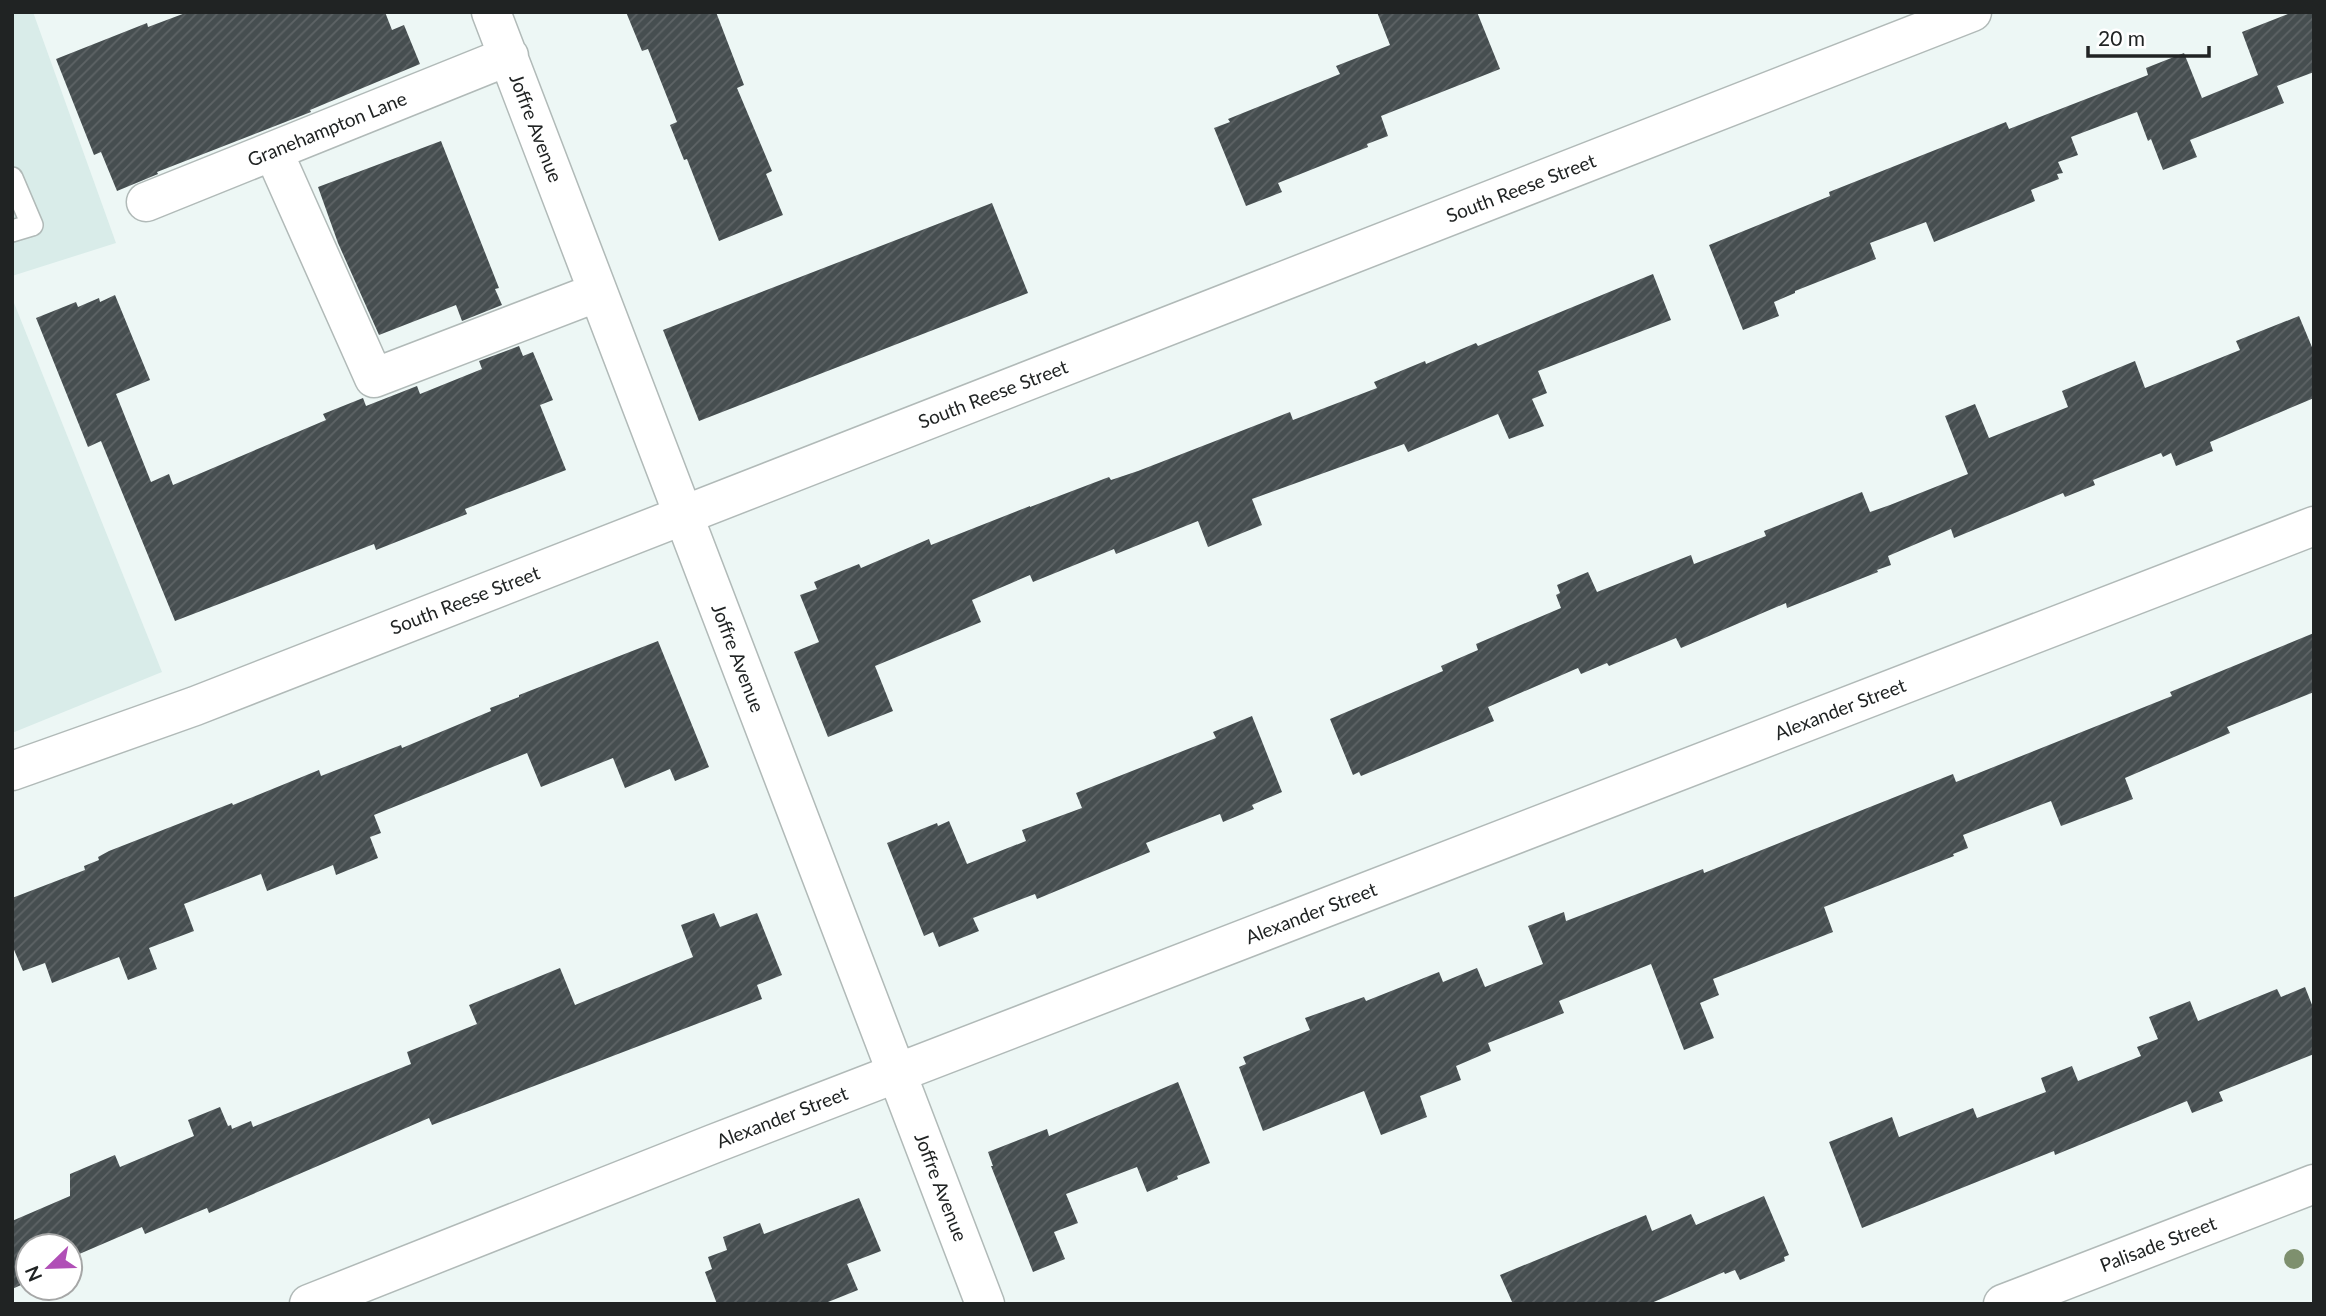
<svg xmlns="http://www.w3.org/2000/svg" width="2326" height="1316" viewBox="0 0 2326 1316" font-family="Lato,sans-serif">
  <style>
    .built { fill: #d9ece9 }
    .building { fill: url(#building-hatch) }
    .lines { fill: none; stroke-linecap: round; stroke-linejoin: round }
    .lane-casing { stroke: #b1bab8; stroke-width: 24 }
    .street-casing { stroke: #b1bab8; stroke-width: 41 }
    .lane { stroke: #fff; stroke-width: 21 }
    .street { stroke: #fff; stroke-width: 38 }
    .tree { fill: #7e906e }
    .labels { text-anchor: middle; stroke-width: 7; stroke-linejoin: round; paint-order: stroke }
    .street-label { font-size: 19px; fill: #202323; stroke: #fff }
  </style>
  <defs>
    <pattern id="building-hatch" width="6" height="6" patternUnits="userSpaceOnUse" patternTransform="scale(1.75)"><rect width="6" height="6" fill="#464e50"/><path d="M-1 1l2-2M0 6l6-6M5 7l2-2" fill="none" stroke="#5e6466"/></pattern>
  </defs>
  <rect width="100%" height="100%" fill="#edf7f5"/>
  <!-- built -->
  <path class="built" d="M 12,12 L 33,12 L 116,243 L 12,276 Z
    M 12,298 L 162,672 L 12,733 Z"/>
  <!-- building -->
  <path class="building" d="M 188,12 L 385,12 L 392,30 L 404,25 L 420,64 L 310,110 L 311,112 L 157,172 L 158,174 L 117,191 L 101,152 L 94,155 L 56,59 L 147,23 L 148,27 Z
    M 626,12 L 716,12 L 744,85 L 737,88 L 772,171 L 766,174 L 783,215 L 719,241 L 687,159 L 684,160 L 670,125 L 677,122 L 648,49 L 642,51 Z
    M 1377,12 L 1477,12 L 1500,69 L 1381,116 L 1388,136 L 1367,144 L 1368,147 L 1278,183 L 1282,192 L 1246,206 L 1214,128 L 1230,122 L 1228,119 L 1340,74 L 1336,66 L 1390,45 Z
    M 2293,12 L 2314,12 L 2314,72 L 2277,86 L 2284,103 L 2190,140 L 2197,157 L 2163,170 L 2151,139 L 2148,141 L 2137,112 L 2071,137 L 2078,155 L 2058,162 L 2063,173 L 2057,174 L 2059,179 L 2031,190 L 2035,201 L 1934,242 L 1926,222 L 1870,243 L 1876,259 L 1795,291 L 1795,293 L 1774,302 L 1779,316 L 1743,330 L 1709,245 L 1830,196 L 1829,192 L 2006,122 L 2009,129 L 2148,75 L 2146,68 L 2184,53 L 2202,98 L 2258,75 L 2242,32 Z
    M 441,141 L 499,288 L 495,289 L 502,305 L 462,321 L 456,305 L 379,335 L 338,243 L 318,187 Z
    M 992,203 L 1028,293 L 699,421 L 663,330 Z
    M 1653,274 L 1671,320 L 1538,371 L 1547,393 L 1532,399 L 1544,426 L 1509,439 L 1498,414 L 1408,452 L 1404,444 L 1252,499 L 1262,525 L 1208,547 L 1198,521 L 1116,554 L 1114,549 L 1033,582 L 1030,575 L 972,600 L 981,622 L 875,666 L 893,711 L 828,737 L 794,652 L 819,642 L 800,595 L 817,589 L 814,582 L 859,564 L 861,568 L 929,539 L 931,545 L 1030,506 L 1030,507 L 1109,477 L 1111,480 L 1138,471 L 1290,412 L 1293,420 L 1377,388 L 1374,382 L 1425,361 L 1426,364 L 1476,343 L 1478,346 Z
    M 115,295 L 150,380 L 116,394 L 151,482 L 169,474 L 173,485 L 326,420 L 323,414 L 363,398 L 366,406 L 417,386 L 420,394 L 482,369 L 479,361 L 519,346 L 523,356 L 533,352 L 553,400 L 540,405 L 566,470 L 465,509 L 467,514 L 376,550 L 374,544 L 175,621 L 101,441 L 88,447 L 36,318 L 76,302 L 78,307 L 99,298 L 100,302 Z
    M 2299,316 L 2314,352 L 2314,398 L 2210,442 L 2213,451 L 2176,466 L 2171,453 L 2163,457 L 2161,453 L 2093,480 L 2095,485 L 2065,497 L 2063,493 L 1954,538 L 1951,529 L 1888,556 L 1891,565 L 1877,570 L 1878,572 L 1787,608 L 1786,603 L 1681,648 L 1676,638 L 1609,666 L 1607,663 L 1581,674 L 1578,668 L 1488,707 L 1494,721 L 1361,776 L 1359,772 L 1353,775 L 1330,719 L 1443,671 L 1441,666 L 1478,650 L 1476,644 L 1561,608 L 1556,595 L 1560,593 L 1557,585 L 1588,572 L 1597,592 L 1691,555 L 1694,564 L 1766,536 L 1764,531 L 1862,492 L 1870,512 L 1890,505 L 1968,474 L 1945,416 L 1975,404 L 1989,438 L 2068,407 L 2062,391 L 2135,361 L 2145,388 L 2240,350 L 2236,341 Z
    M 2314,633 L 2314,692 L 2227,727 L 2230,733 L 2125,778 L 2133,799 L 2061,826 L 2051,801 L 1963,835 L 1968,848 L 1953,854 L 1954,856 L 1824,907 L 1833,932 L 1713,979 L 1719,995 L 1700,1003 L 1714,1038 L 1684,1050 L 1651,964 L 1559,1001 L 1564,1013 L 1488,1043 L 1491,1051 L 1456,1066 L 1461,1080 L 1420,1096 L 1427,1117 L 1381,1135 L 1364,1091 L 1263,1131 L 1239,1067 L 1246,1064 L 1243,1057 L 1310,1030 L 1305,1018 L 1364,997 L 1366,1001 L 1439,972 L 1443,982 L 1477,968 L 1485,987 L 1543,964 L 1528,926 L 1564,912 L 1566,921 L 1703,869 L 1704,873 L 1953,774 L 1956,782 L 2172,696 L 2170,692 Z
    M 658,641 L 709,767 L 675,781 L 670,769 L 625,788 L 613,758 L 541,787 L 527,753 L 374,815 L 381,833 L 370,837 L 378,858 L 336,875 L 333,865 L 326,868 L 267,891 L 261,874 L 184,904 L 194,931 L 149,948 L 157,969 L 128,980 L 119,957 L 52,983 L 45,963 L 23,971 L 12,945 L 12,898 L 85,870 L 84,866 L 99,860 L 98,857 L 109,851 L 232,803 L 233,805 L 319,770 L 321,776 L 401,745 L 402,748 L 491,711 L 490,708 L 519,697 L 519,695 Z
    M 1252,716 L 1282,792 L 1252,805 L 1254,809 L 1223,822 L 1220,814 L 1146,843 L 1150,852 L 1037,899 L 1035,894 L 973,918 L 979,931 L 939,947 L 933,932 L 924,936 L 887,843 L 937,823 L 938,826 L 949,821 L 967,864 L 1026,841 L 1022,830 L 1082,808 L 1076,793 L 1216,738 L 1213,732 Z
    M 714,913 L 720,927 L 757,913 L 782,975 L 757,985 L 762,999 L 432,1125 L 429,1118 L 209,1213 L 207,1208 L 145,1234 L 142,1227 L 70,1258 L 70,1246 L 28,1246 L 28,1282 L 12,1289 L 12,1221 L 70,1196 L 70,1174 L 115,1155 L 120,1167 L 194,1136 L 188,1120 L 220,1107 L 228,1126 L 231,1125 L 232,1129 L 251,1121 L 253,1127 L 411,1064 L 407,1052 L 477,1024 L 469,1005 L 560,968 L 575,1005 L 693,957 L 681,925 Z
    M 2305,987 L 2314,1010 L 2314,1054 L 2219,1092 L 2223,1101 L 2192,1113 L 2187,1101 L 2055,1155 L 2054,1151 L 1862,1228 L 1829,1142 L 1892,1117 L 1899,1137 L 1973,1108 L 1977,1118 L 2046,1092 L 2041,1078 L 2072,1066 L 2078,1081 L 2141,1056 L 2137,1047 L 2158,1039 L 2149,1017 L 2190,1001 L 2198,1021 L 2277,989 L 2281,997 Z
    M 1178,1082 L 1210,1163 L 1177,1176 L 1178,1179 L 1147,1192 L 1137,1167 L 1066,1194 L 1078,1223 L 1054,1232 L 1065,1259 L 1033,1272 L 991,1166 L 993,1166 L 988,1152 L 1047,1129 L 1049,1136 Z
    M 1764,1196 L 1789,1255 L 1784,1257 L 1785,1261 L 1740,1280 L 1735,1270 L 1725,1274 L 1724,1272 L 1649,1304 L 1513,1304 L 1500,1275 L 1646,1215 L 1652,1231 L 1691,1214 L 1696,1225 Z
    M 859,1198 L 881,1251 L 847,1264 L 858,1290 L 823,1304 L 717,1304 L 705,1272 L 712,1269 L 708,1257 L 727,1250 L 723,1237 L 760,1223 L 764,1234 Z"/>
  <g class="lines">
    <defs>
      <path id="lane" d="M 12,178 L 32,225 L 12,231"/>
      <path id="street" d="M 491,12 L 985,1304
        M 273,151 L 374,378 L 598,292
        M 146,202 L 509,56
        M 12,771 L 195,706 L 1972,12
        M 309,1304 L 713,1144 L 2314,526
        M 2003,1304 L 2314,1184"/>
    </defs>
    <!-- lane casing -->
    <use href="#lane" class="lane-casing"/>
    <!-- street casing -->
    <use href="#street" class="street-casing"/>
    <!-- lane -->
    <use href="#lane" class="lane"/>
    <!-- street -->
    <use href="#street" class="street"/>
  </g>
  <!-- trees -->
  <circle class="tree" cx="2294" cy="1259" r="10"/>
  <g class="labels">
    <!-- street labels -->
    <g class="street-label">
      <text transform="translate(536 128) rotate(69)" y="7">Joffre Avenue</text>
      <text transform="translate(327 129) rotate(-22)" y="7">Granehampton Lane</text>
      <text transform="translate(1521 188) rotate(-21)" y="7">South Reese Street</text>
      <text transform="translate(993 394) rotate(-21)" y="7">South Reese Street</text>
      <text transform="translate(465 600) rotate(-21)" y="7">South Reese Street</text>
      <text transform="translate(738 658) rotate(69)" y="7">Joffre Avenue</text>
      <text transform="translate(1840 709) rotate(-21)" y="7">Alexander Street</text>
      <text transform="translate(1311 913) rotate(-21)" y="7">Alexander Street</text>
      <text transform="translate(782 1117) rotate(-21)" y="7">Alexander Street</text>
      <text transform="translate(941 1187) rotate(69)" y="7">Joffre Avenue</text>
      <text transform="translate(2158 1244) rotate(-21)" y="7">Palisade Street</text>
    </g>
  </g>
  <!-- border -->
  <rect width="2326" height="1316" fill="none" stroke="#202323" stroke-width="28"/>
  <!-- north arrow -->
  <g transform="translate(49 1267) rotate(247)"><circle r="33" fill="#ffffff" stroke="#a6a7a7" stroke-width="2"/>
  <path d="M0-5L12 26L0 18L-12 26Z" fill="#b04fb6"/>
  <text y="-10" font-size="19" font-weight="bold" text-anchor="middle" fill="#202323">N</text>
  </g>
  <!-- scale -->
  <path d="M2088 46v10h121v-10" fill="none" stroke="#202323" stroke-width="3.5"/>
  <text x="2098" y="46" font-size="21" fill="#202323" stroke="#ffffff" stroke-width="5" paint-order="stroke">20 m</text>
</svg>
